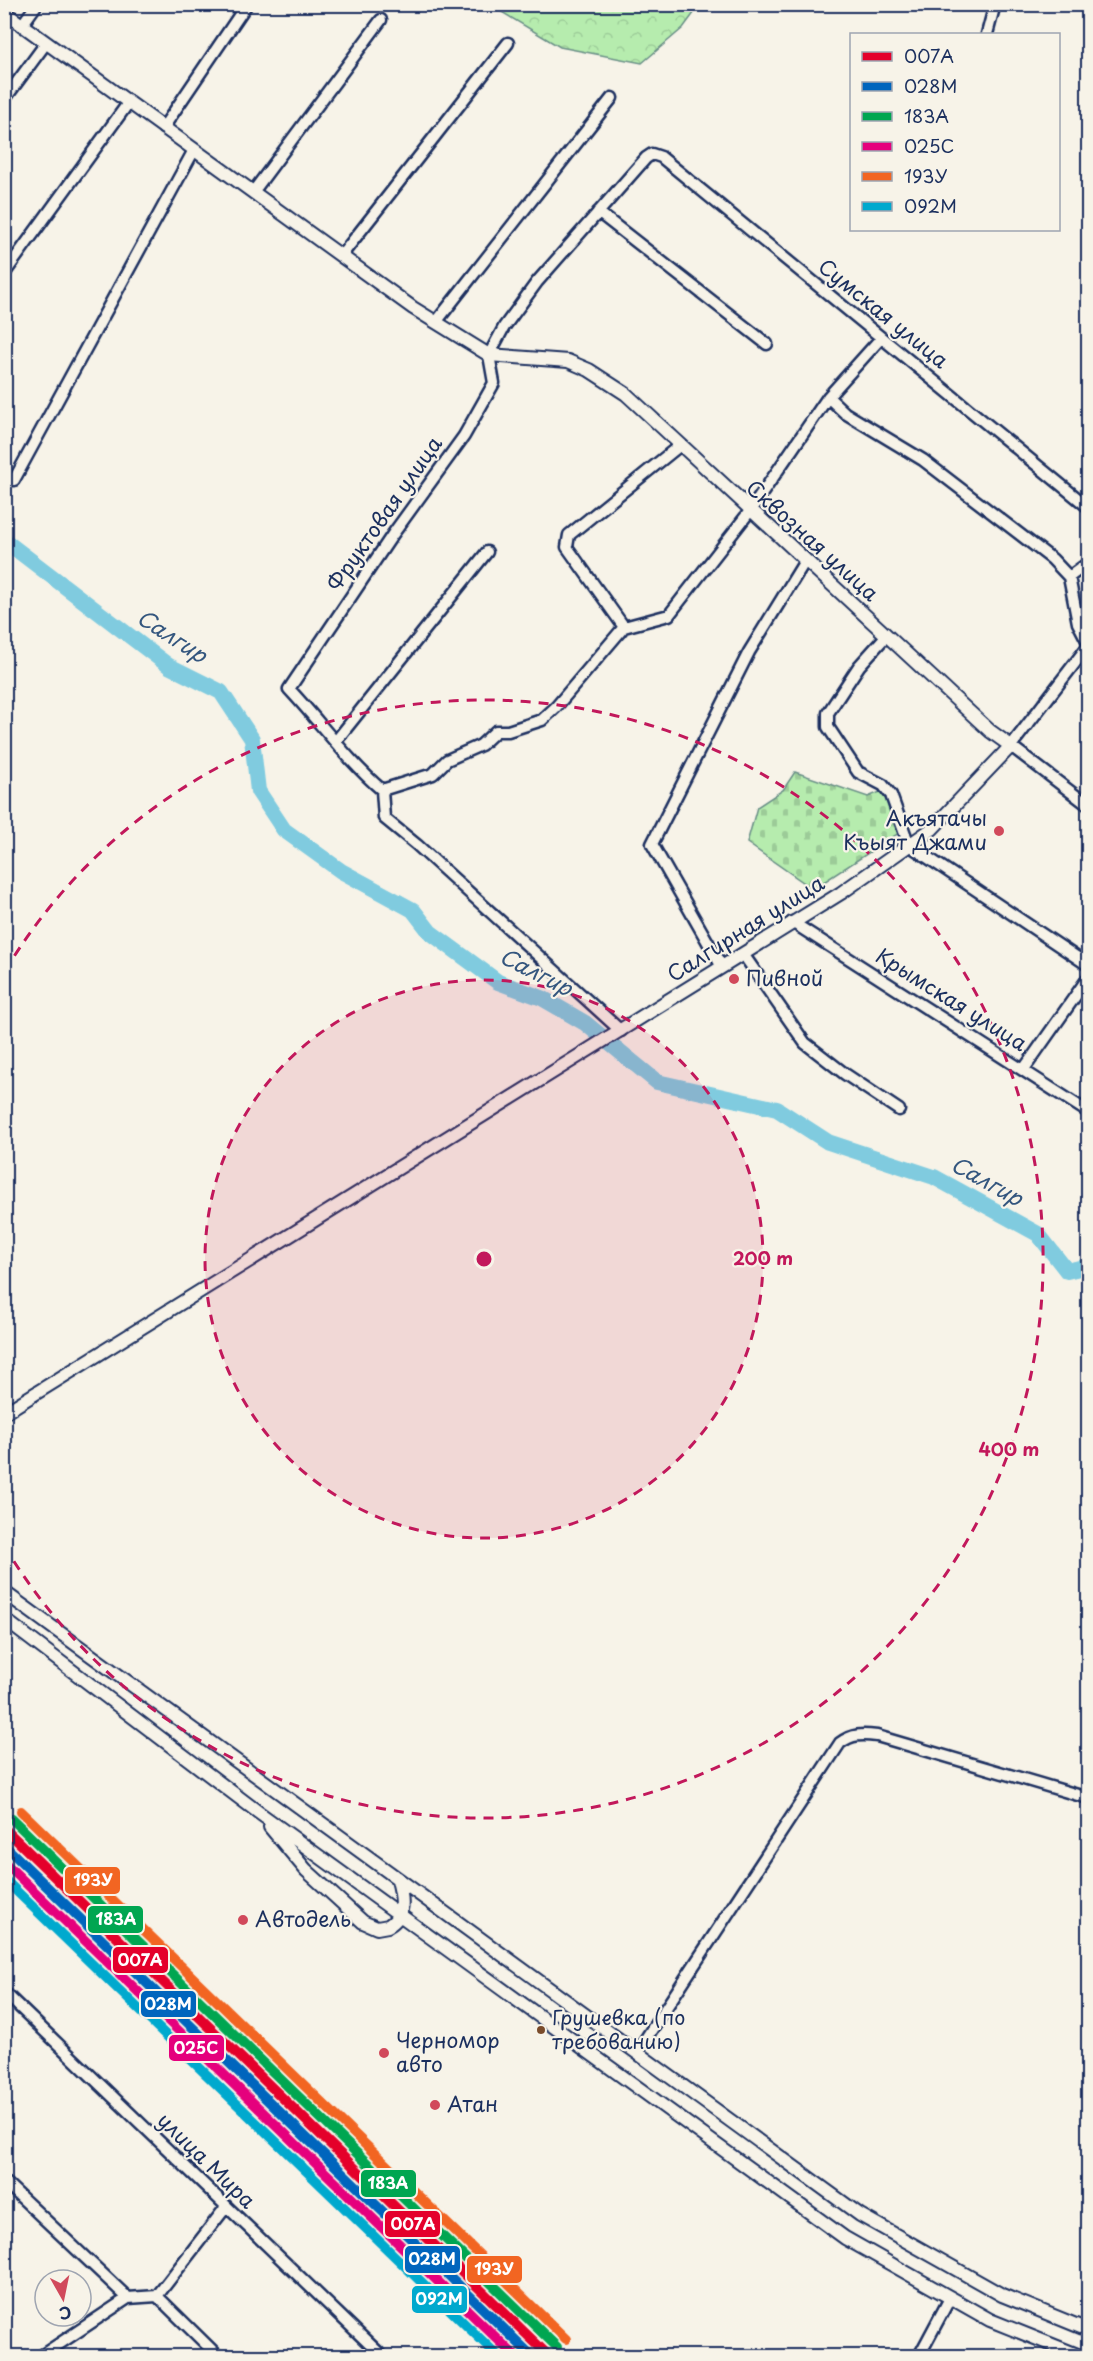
<svg xmlns="http://www.w3.org/2000/svg" width="1093" height="2361" viewBox="0 0 1093 2361" font-family="'Playpen Sans',sans-serif">
  <style>
    .forest { fill: url(#forest-crowns); stroke: #688e86; stroke-width: 1.5 }
    .cemetery { fill: url(#cemetery-stones); stroke: #688e86; stroke-width: 1.5 }
    .lines { fill: none; stroke-linecap: round; stroke-linejoin: round }
    .river { stroke: #80cbdf; stroke-width: 16 }
    .minor-casing { stroke: #1b2f5e; stroke-width: 15 }
    .major-casing { stroke: #1b2f5e; stroke-width: 16 }
    .minor { stroke: #f7f3e8; stroke-width: 10 }
    .major { stroke: #f7f3e8; stroke-width: 12 }
    .rail-1-casing { stroke: #f7f3e8; stroke-width: 15 }
    .rail-2-casing { stroke: #f7f3e8; stroke-width: 15 }
    .rail-3-casing { stroke: #f7f3e8; stroke-width: 15 }
    .rail-4-casing { stroke: #f7f3e8; stroke-width: 15 }
    .rail-5-casing { stroke: #f7f3e8; stroke-width: 15 }
    .rail-6-casing { stroke: #f7f3e8; stroke-width: 15 }
    .rail-1 { stroke: #e4002b; stroke-width: 10 }
    .rail-2 { stroke: #0065bd; stroke-width: 10 }
    .rail-3 { stroke: #00a651; stroke-width: 10 }
    .rail-4 { stroke: #e5007d; stroke-width: 10 }
    .rail-5 { stroke: #f26522; stroke-width: 10 }
    .rail-6 { stroke: #00a9ce; stroke-width: 10 }
    .ring { fill: none; stroke: #c2185b; stroke-width: 3; stroke-dasharray: 10 8 }
    .poi-dot { fill: #d1495b; stroke: #f7f3e8; stroke-width: 2 }
    .bus-dot { fill: #7a4b2a; stroke: #f7f3e8; stroke-width: 2 }
    .labels { text-anchor: middle; stroke-width: 4.5; stroke-linejoin: round; paint-order: stroke }
    .bus-label { font-size: 20px; fill: #1b2f5e; stroke: #f7f3e8; text-anchor: start }
    .street-label { font-size: 21px; fill: #1b2f5e; stroke: #f7f3e8 }
    .poi-label { font-size: 21px; fill: #1b2f5e; stroke: #f7f3e8; text-anchor: start }
    .water-label { font-size: 22px; font-style: italic; fill: #34567e; stroke: #f7f3e8 }
    .centre { fill: #c2185b; stroke: #f7f3e8; stroke-width: 3 }
    .ring-label { font-size: 18px; text-anchor: middle; font-weight: bold; fill: #c2185b; stroke: #f7f3e8; stroke-width: 4.5; stroke-linejoin: round; paint-order: stroke }
    .line-badge { stroke: #f7f3e8; stroke-width: 2 }
    .badge-label { font-size: 16px; text-anchor: middle; font-weight: bold; fill: #fff }
  </style>
  <defs>
    <pattern id="forest-crowns" width="20" height="18" patternUnits="userSpaceOnUse" patternTransform="scale(1.5)"><rect width="20" height="18" fill="#b6ecae"/><path d="M2 6a3 3 0 1 1 6 0M12 15a3 3 0 1 1 6 0" fill="none" stroke="#9ccb98"/></pattern>
    <pattern id="cemetery-stones" width="16" height="16" patternUnits="userSpaceOnUse" patternTransform="scale(1.5)"><rect width="16" height="16" fill="#b6ecae"/><path d="M2 7V4a2 2 0 0 1 4 0v3zM10 15v-3a2 2 0 0 1 4 0v3z" fill="#9ccb98"/></pattern>
  </defs>
  <rect width="100%" height="100%" fill="#f7f3e8"/>
  <filter id="ink" filterUnits="userSpaceOnUse"><feTurbulence type="fractalNoise" baseFrequency=".0167" numOctaves="2"/><feDisplacementMap in="SourceGraphic" scale="12" xChannelSelector="R" yChannelSelector="G"/><feConvolveMatrix kernelMatrix="1 2 1 2 8 2 1 2 1" color-interpolation-filters="sRGB"/></filter>
  <g filter="url(#ink)">
    <!-- forest -->
    <path class="forest" d="M 490,5 L 700,5 L 683,28 L 642,63 L 560,47 Z"/>
    <!-- cemetery -->
    <path class="cemetery" d="M 795,772 L 868,797 L 880,792 L 888,796 L 899,833 L 813,889 L 747,843 L 757,807 L 783,790 Z"/>
    <g class="lines">
      <!-- river -->
      <path class="river" d="M 4,540 L 169,666 L 221,692 L 252,739 L 258,791 L 284,830 L 341,871 L 413,910 L 430,932 L 498,982 L 542,998 L 585,1023 L 657,1082 L 777,1109 L 828,1142 L 934,1177 L 1038,1234 L 1067,1271 L 1088,1266"/>
      <defs>
        <path id="minor" d="M 22,25 L 37,4
          M 987,34 L 995,4
          M 4,100 L 46,43
          M 163,128 L 247,4
          M 253,192 L 381,20
          M 598,212 L 767,344
          M 341,256 L 508,43
          M 4,274 L 129,102
          M 437,321 L 612,98
          M 828,397 L 845,413 L 923,460 L 1052,559 L 1069,577 L 1078,623 L 1088,642
          M 14,480 L 194,150
          M 1069,577 L 1088,563
          M 624,627 L 567,547 L 569,535 L 679,446
          M 886,636 L 859,666 L 828,713 L 828,727 L 858,772 L 883,785 L 891,795 L 909,845 L 1088,965
          M 1088,646 L 1011,746 L 1088,805
          M 336,741 L 487,552
          M 382,790 L 433,774 L 447,760 L 481,745 L 496,731 L 508,731 L 542,720 L 556,707 L 624,627 L 669,615 L 750,511 L 828,397 L 881,338
          M 792,922 L 1088,1112
          M 743,954 L 805,1043 L 845,1074 L 899,1110
          M 722,967 L 652,844 L 749,652 L 805,561
          M 621,1031 L 417,845 L 384,818 L 382,790 C 347,760 320,722 289,689 L 393,534 L 464,436 L 494,383 L 489,355 L 504,327 L 537,282 L 646,158 L 652,154 L 661,157 L 1088,507
          M 1024,1069 L 1088,978
          M 4,1992 L 382,2356
          M 637,2052 L 840,1743 C 852,1734 862,1734 877,1736 L 1088,1798
          M 4,2181 L 128,2298
          M 157,2296 L 218,2356
          M 41,2356 L 128,2298 L 157,2296 L 226,2207
          M 919,2356 L 950,2298"/>
        <path id="major" d="M 4,12 L 413,308 L 489,355 L 568,361 L 589,370 L 626,394 L 990,731 L 1011,746 L 932,829 L 841,893 L 4,1413
          M 4,1592 L 860,2215 L 1002,2295 L 1088,2330
          M 4,1619 L 258,1812 L 845,2238 L 990,2320 L 1080,2356
          M 270,1827 L 306,1870 L 363,1922 L 377,1928 L 388,1926 C 406,1915 403,1899 398,1880"/>
      </defs>
      <!-- minor casing -->
      <use href="#minor" class="minor-casing"/>
      <!-- major casing -->
      <use href="#major" class="major-casing"/>
      <!-- minor -->
      <use href="#minor" class="minor"/>
      <!-- major -->
      <use href="#major" class="major"/>
      <defs>
        <path id="rail-1" d="M 4,1828 L 549,2356"/>
        <path id="rail-2" d="M 4,1845 L 532,2356"/>
        <path id="rail-3" d="M 12,1819 L 557,2347"/>
        <path id="rail-4" d="M 4,1862 L 515,2356"/>
        <path id="rail-5" d="M 21,1811 L 566,2339"/>
        <path id="rail-6" d="M 4,1879 L 498,2356"/>
      </defs>
      <!-- rail-1 casing -->
      <use href="#rail-1" class="rail-1-casing"/>
      <!-- rail-2 casing -->
      <use href="#rail-2" class="rail-2-casing"/>
      <!-- rail-3 casing -->
      <use href="#rail-3" class="rail-3-casing"/>
      <!-- rail-4 casing -->
      <use href="#rail-4" class="rail-4-casing"/>
      <!-- rail-5 casing -->
      <use href="#rail-5" class="rail-5-casing"/>
      <!-- rail-6 casing -->
      <use href="#rail-6" class="rail-6-casing"/>
      <!-- rail-1 -->
      <use href="#rail-1" class="rail-1"/>
      <!-- rail-2 -->
      <use href="#rail-2" class="rail-2"/>
      <!-- rail-3 -->
      <use href="#rail-3" class="rail-3"/>
      <!-- rail-4 -->
      <use href="#rail-4" class="rail-4"/>
      <!-- rail-5 -->
      <use href="#rail-5" class="rail-5"/>
      <!-- rail-6 -->
      <use href="#rail-6" class="rail-6"/>
    </g>
  </g>
  <!-- distance rings -->
  <circle cx="484" cy="1259" r="279" fill="#c2185b" fill-opacity=".12"/>
  <g class="ring">
    <circle cx="484" cy="1259" r="279"/>
    <path d="M5 971A559 559 0 1 1 5 1547"/>
  </g>
  <!-- markers -->
  <g class="poi-dot">
    <circle cx="999" cy="831" r="6"/>
    <circle cx="734" cy="979" r="6"/>
    <circle cx="243" cy="1920" r="6"/>
    <circle cx="384" cy="2053" r="6"/>
    <circle cx="435" cy="2105" r="6"/>
  </g>
  <circle class="bus-dot" cx="541" cy="2030" r="5"/>
  <g class="labels">
    <!-- bus labels -->
    <g class="bus-label">
      <text x="552" y="2025">Грушевка (по<tspan x="552" dy="24">требованию)</tspan></text>
    </g>
    <!-- street labels -->
    <g class="street-label">
      <text transform="translate(883 314) rotate(39)" y="7">Сумская улица</text>
      <text transform="translate(385 514) rotate(-55)" y="7">Фруктовая улица</text>
      <text transform="translate(812 541) rotate(42)" y="7">Сквозная улица</text>
      <text transform="translate(746 929) rotate(-32)" y="7">Салгирная улица</text>
      <text transform="translate(951 1000) rotate(32)" y="7">Крымская улица</text>
      <text transform="translate(206 2161) rotate(44)" y="7">улица Мира</text>
    </g>
    <!-- poi labels -->
    <g class="poi-label">
      <text x="987" y="826" text-anchor="end">Акъятачы<tspan x="987" dy="24">Къыят Джами</tspan></text>
      <text x="746" y="986">Пивной</text>
      <text x="255" y="1927">Автодель</text>
      <text x="396" y="2048">Черномор<tspan x="396" dy="24">авто</tspan></text>
      <text x="447" y="2112">Атан</text>
    </g>
    <!-- water labels -->
    <g class="water-label">
      <text transform="translate(172 636) rotate(33)" y="8">Салгир</text>
      <text transform="translate(536 972) rotate(27)" y="8">Салгир</text>
      <text transform="translate(987 1181) rotate(29)" y="8">Салгир</text>
    </g>
  </g>
  <circle cx="484" cy="1259" r="9" class="centre"/>
  <g class="ring-label">
    <text x="763" y="1265">200 m</text>
    <text x="1009" y="1456">400 m</text>
  </g>
  <g class="line-badge">
    <rect x="64" y="1866" width="57" height="29" rx="6" fill="#f26522"/>
    <rect x="87" y="1905" width="57" height="29" rx="6" fill="#00a651"/>
    <rect x="112" y="1946" width="57" height="28" rx="6" fill="#e4002b"/>
    <rect x="140" y="1990" width="57" height="28" rx="6" fill="#0065bd"/>
    <rect x="168" y="2034" width="57" height="28" rx="6" fill="#e5007d"/>
    <rect x="360" y="2169" width="57" height="29" rx="6" fill="#00a651"/>
    <rect x="384" y="2210" width="57" height="28" rx="6" fill="#e4002b"/>
    <rect x="404" y="2245" width="57" height="29" rx="6" fill="#0065bd"/>
    <rect x="466" y="2255" width="57" height="29" rx="6" fill="#f26522"/>
    <rect x="411" y="2285" width="57" height="29" rx="6" fill="#00a9ce"/>
  </g>
  <g class="badge-label">
    <text x="93" y="1886">193У</text>
    <text x="116" y="1925">183А</text>
    <text x="140" y="1966">007А</text>
    <text x="168" y="2010">028М</text>
    <text x="196" y="2054">025С</text>
    <text x="388" y="2189">183А</text>
    <text x="413" y="2230">007А</text>
    <text x="432" y="2265">028М</text>
    <text x="494" y="2275">193У</text>
    <text x="439" y="2305">092М</text>
  </g>
  <!-- margin -->
  <rect width="1093" height="2361" fill="none" stroke="#f7f3e8" stroke-width="24"/>
  <rect x="12" y="12" width="1069" height="2337" fill="none" stroke="#1b2f5e" stroke-width="2" filter="url(#ink)"/>
  <!-- legend -->
  <rect x="850" y="33" width="210" height="198" fill="#f7f3e8" stroke="#9fa5b1" stroke-width="1.5"/>
  <rect x="862" y="52" width="30" height="9" fill="#e4002b" stroke="#9fa5b1" stroke-width="1.5"/>
  <text x="904" y="63" font-size="18" fill="#1b2f5e">007А</text>
  <rect x="862" y="82" width="30" height="9" fill="#0065bd" stroke="#9fa5b1" stroke-width="1.5"/>
  <text x="904" y="93" font-size="18" fill="#1b2f5e">028М</text>
  <rect x="862" y="112" width="30" height="9" fill="#00a651" stroke="#9fa5b1" stroke-width="1.5"/>
  <text x="904" y="123" font-size="18" fill="#1b2f5e">183А</text>
  <rect x="862" y="142" width="30" height="9" fill="#e5007d" stroke="#9fa5b1" stroke-width="1.5"/>
  <text x="904" y="153" font-size="18" fill="#1b2f5e">025С</text>
  <rect x="862" y="172" width="30" height="9" fill="#f26522" stroke="#9fa5b1" stroke-width="1.5"/>
  <text x="904" y="183" font-size="18" fill="#1b2f5e">193У</text>
  <rect x="862" y="202" width="30" height="9" fill="#00a9ce" stroke="#9fa5b1" stroke-width="1.5"/>
  <text x="904" y="213" font-size="18" fill="#1b2f5e">092М</text>
  <!-- north arrow -->
  <g transform="translate(63 2298) rotate(171)"><circle r="28" fill="#f7f3e8" stroke="#9fa5b1" stroke-width="1.5"/>
  <path d="M0-4.5L10 22L0 15L-10 22Z" fill="#d1495b"/>
  <text y="-9" font-size="16" font-weight="bold" text-anchor="middle" fill="#1b2f5e">С</text>
  </g>
</svg>
